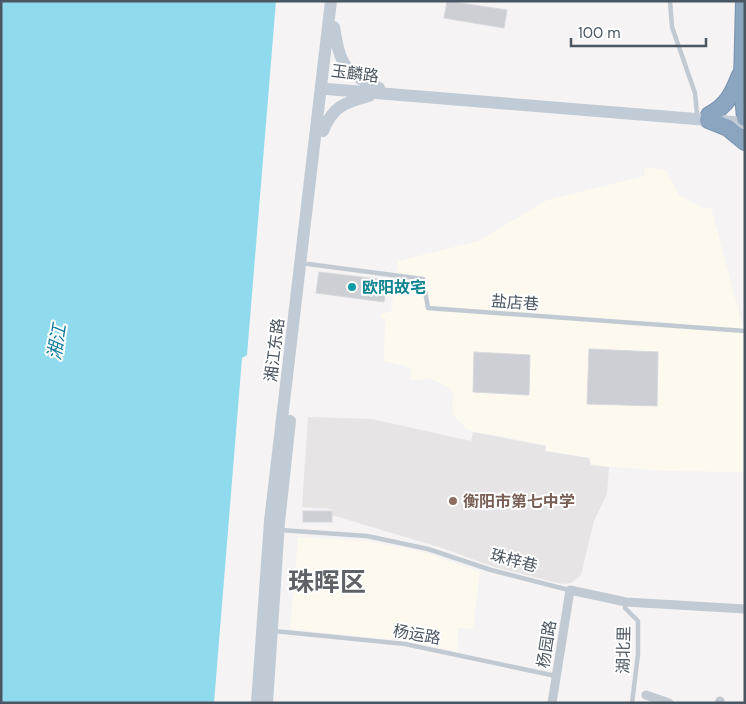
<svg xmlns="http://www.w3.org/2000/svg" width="746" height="704" viewBox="0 0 746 704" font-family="'DM Sans','Noto Sans SC',sans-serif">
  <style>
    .commercial { fill: #fdf9ef }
    .education { fill: #e6e4e5 }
    .water { fill: #90daee }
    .building { fill: #cdcfd5; stroke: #d7d9de }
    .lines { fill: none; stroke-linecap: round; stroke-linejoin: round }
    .highway-casing { stroke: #7690ad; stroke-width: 18 }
    .lane { stroke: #c1cad2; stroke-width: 4.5 }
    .street { stroke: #c1cad2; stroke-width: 9 }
    .secondary { stroke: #c1cbd6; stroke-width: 12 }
    .highway { stroke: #8ba5c1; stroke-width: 16 }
    .culture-dot { fill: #0f9aa8; stroke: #fff; stroke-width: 2 }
    .education-dot { fill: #8d6e63; stroke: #fff; stroke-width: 2 }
    .labels { text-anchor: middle; stroke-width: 4; stroke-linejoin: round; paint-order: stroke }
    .street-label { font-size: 16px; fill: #4a5661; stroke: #fff }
    .culture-label { font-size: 16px; font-weight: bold; fill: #0d838f; stroke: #fff; text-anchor: start }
    .education-label { font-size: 16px; font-weight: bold; fill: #785e54; stroke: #fff; text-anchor: start }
    .water-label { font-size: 18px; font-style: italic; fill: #0c7c9b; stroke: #fff }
    .town-label { font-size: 26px; font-weight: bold; fill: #5f6368; stroke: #fff }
  </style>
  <rect width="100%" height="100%" fill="#f5f3f3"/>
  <!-- commercial -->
  <path class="commercial" d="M 644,167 L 666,170 L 679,195 L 704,209 L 711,207 L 743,328 L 745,328 L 745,472 L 665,471 L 591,465 L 589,458 L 545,451 L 546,445 L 467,430 L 452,413 L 453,394 L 450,388 L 431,379 L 411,380 L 411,370 L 405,366 L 384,361 L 385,319 L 381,318 L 381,313 L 391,312 L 398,261 L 478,241 L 547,200 L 645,176 Z
    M 298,537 L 366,541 L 427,553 L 480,572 L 473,629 L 458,628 L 457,652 L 407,641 L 290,629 Z"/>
  <!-- education -->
  <path class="education" d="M 308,417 L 372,419 L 471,441 L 473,432 L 546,446 L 545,451 L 589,458 L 591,465 L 609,467 L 607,494 L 594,521 L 581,575 L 571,583 L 562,584 L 494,567 L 442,548 L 332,515 L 332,509 L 302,507 Z"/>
  <!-- water -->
  <path class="water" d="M 1,1 L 276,1 L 247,355 L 242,358 L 214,703 L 1,703 Z"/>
  <!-- building -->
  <path class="building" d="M 447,1 L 507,10 L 504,28 L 444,18 Z
    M 319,272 L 387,280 L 384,302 L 316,293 Z
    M 589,349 L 658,352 L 657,406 L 587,404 Z
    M 474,352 L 530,355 L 529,395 L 473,392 Z
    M 303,511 L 332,511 L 332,522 L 303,522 Z"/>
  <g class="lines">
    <defs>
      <path id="highway" d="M 744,1 L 742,82 L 745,118
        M 709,115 C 727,106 733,93 740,75
        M 708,120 L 728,128 L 745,142"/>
    </defs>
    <!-- highway casing -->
    <use href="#highway" class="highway-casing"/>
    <!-- lane -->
    <path class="lane" d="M 670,1 L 672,27 L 695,93 L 697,114
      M 308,264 L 423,279 L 428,308 L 745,331
      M 280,530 L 367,536 L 428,549 L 491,570 L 569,590
      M 626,602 L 625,608 L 638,621 L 638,654 L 632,703
      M 274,631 L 405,644 L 556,676"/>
    <!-- street -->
    <path class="street" d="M 646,695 L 669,703
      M 552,703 L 570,590 L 626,602 L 745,609
      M 719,703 L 720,701"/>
    <!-- secondary -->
    <path class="secondary" d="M 334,27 C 340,64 344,73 379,88
      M 321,86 L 327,89 L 745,123
      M 323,131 C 333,106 344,103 369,96
      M 257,703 L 270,521 L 331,1
      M 267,703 L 279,522 L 290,421"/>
    <!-- highway -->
    <use href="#highway" class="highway"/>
  </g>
  <!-- markers -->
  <circle class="culture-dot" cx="352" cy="287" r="5"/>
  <circle class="education-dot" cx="453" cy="501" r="5"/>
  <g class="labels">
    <!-- street labels -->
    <g class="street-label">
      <text transform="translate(355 73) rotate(7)" y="6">玉麟路</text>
      <text transform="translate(515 302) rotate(4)" y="6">盐店巷</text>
      <text transform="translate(274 350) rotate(-83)" y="6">湘江东路</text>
      <text transform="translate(514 560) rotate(15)" y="6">珠梓巷</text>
      <text transform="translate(417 634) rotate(10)" y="6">杨运路</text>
      <text transform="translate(546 644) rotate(-81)" y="6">杨园路</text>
      <text transform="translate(623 650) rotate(-89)" y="6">湖北里</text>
    </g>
    <!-- culture labels -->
    <g class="culture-label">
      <text x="362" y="293">欧阳故宅</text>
    </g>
    <!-- education labels -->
    <g class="education-label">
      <text x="463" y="507">衡阳市第七中学</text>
    </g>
    <!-- water labels -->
    <g class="water-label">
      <text transform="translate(57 342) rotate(-81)" y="6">湘江</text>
    </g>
    <!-- town labels -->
    <g class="town-label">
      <text x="327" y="591">珠晖区</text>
    </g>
  </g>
  <!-- border -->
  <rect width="746" height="704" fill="none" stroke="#4a5661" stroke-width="5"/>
  <!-- scale -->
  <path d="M571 38v8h135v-8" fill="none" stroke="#4a5661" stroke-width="2.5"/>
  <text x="578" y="38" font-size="15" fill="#4a5661" stroke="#ffffff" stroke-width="4" paint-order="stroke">100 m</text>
</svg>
